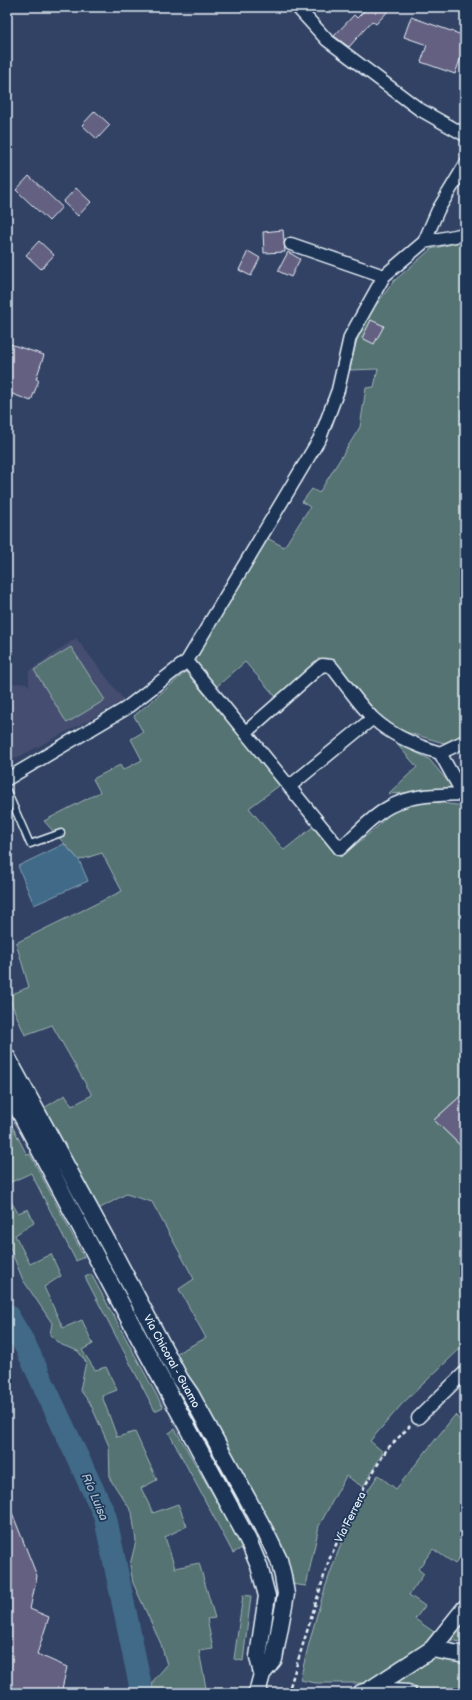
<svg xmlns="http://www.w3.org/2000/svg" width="472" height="1700" viewBox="0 0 472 1700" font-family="'Balsamiq Sans',sans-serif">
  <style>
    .built { fill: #444e70 }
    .green { fill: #547372; stroke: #9eb2b5 }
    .water { fill: #416a88; stroke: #84a0b5 }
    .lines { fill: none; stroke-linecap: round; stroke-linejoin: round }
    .river { stroke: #416a88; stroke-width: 23 }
    .building { fill: #636081; stroke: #e8f1f8 }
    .lane-casing { stroke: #e8f1f8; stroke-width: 9 }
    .street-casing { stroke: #e8f1f8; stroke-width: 15 }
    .secondary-casing { stroke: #e8f1f8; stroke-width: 19 }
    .path { stroke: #e8f1f8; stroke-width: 2.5; stroke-dasharray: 4 3; stroke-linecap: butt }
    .lane { stroke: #1d3557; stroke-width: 6 }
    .street { stroke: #1d3557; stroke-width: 12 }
    .secondary { stroke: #1d3557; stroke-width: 16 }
    .labels { text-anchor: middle; stroke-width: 3.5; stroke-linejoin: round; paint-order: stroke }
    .street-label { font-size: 11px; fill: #e8f1f8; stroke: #1d3557 }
    .water-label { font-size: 12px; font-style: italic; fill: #aec2d1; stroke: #1d3557 }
  </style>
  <rect width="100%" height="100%" fill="#324264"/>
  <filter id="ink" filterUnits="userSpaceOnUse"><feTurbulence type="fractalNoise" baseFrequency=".025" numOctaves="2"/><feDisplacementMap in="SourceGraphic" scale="8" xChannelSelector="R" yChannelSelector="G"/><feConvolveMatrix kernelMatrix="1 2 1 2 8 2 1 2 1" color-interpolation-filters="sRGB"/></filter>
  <g filter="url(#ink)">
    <!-- built -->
    <path class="built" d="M 76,638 L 124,700 L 89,720 L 7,763 L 7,684 L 26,683 L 29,686 L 29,671 Z"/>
    <!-- green -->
    <path class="green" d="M 465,241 L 465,734 L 444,743 L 388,727 L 333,662 L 320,660 L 276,697 L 245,662 L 215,688 L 193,662 L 267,538 L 284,547 L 310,507 L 302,502 L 312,489 L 319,493 L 360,427 L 366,388 L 374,387 L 378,369 L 350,370 L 356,342 L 370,313 L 394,281 L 431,249 Z
      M 71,647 L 105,700 L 67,723 L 34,670 Z
      M 186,672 L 280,785 L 249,808 L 284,850 L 313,827 L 341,857 L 377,827 L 390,813 L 407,804 L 433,802 L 465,806 L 465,1092 L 434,1120 L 465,1150 L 465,1344 L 402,1404 L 370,1441 L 383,1452 L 363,1487 L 346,1476 L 319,1526 L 306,1586 L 290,1584 L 173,1355 L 206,1338 L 179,1289 L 194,1279 L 152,1202 L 126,1194 L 95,1211 L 39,1111 L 65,1095 L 72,1106 L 92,1095 L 52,1025 L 25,1035 L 8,996 L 29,987 L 16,943 L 122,891 L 102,853 L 79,860 L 44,821 L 100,792 L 93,779 L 120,765 L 123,770 L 142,760 L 131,739 L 143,732 L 134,716 Z
      M 395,742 L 429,759 L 455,790 L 388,794 L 417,767 Z
      M 7,1116 L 27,1155 L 30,1154 L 84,1257 L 76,1261 L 31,1173 L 7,1184 Z
      M 7,1195 L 18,1213 L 28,1209 L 34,1223 L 15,1235 L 30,1264 L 51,1254 L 61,1276 L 44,1287 L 63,1328 L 82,1320 L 93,1344 L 82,1350 L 95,1370 L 106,1367 L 117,1390 L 102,1396 L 117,1437 L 135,1432 L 157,1480 L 141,1488 L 153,1513 L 178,1504 L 187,1526 L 165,1537 L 175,1568 L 199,1563 L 215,1618 L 207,1619 L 213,1649 L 199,1651 L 207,1693 L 152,1693 L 153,1681 L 167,1665 L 161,1644 L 133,1583 L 130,1565 L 136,1541 L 132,1512 L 110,1479 L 109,1446 L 90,1403 L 80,1390 L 86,1362 L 78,1351 L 62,1345 L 50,1335 L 52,1323 L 23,1280 L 7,1241 Z
      M 91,1274 L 163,1407 L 155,1411 L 85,1277 Z
      M 455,1415 L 465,1425 L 465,1552 L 464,1552 L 455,1564 L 433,1549 L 418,1569 L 424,1574 L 409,1595 L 425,1606 L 415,1619 L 434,1632 L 417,1654 L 373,1683 L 316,1683 L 300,1680 C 314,1621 330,1563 357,1509 C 363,1497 371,1486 378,1475 L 396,1489 Z
      M 175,1429 L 237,1536 L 242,1548 L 233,1553 L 169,1433 Z
      M 243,1595 L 251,1596 L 243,1661 L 234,1659 Z
      M 465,1621 L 465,1643 L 451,1640 Z
      M 431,1655 L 465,1661 L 465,1689 L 430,1690 L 389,1685 Z"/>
    <!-- water -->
    <path class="water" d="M 64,844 L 79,860 L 88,881 L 34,905 L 18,866 Z"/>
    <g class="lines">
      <!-- river -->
      <path class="river" d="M 7,1315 L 25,1345 L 105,1516 L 142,1693"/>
    </g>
    <!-- building -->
    <path class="building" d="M 368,7 L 392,7 L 376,24 L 372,21 L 349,47 L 334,36 L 354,15 L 357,18 Z
      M 411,17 L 465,36 L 465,46 L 455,74 L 421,62 L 427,45 L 404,37 Z
      M 95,111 L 110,125 L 97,139 L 82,125 Z
      M 29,176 L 62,207 L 49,221 L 16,190 Z
      M 76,188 L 91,202 L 78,216 L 63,202 Z
      M 283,230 L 285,252 L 264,253 L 263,232 Z
      M 39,241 L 54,255 L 41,269 L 26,255 Z
      M 248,251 L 260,258 L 251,276 L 239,270 Z
      M 288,252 L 300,259 L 291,277 L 278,271 Z
      M 371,320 L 384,326 L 374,344 L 362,338 Z
      M 10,344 L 44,355 L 36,379 L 39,380 L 31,401 L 7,392 L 7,355 Z
      M 465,1092 L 465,1150 L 434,1120 Z
      M 7,1500 L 37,1576 L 30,1609 L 49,1617 L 37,1654 L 67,1667 L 61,1693 L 7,1693 Z"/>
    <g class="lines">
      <defs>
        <path id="lane" d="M 7,791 L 30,844 L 61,833"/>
        <path id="street" d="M 297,7 L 327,40 L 419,109 L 465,135
          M 424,242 L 438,210 L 465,165
          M 291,244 L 384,276
          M 187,661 L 340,849 C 375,816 389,796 440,795 C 448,795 458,793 465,795
          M 246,732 L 322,665 L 331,666 C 345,683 358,704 374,719 C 392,736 417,746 440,753 L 463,794
          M 440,753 L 465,741
          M 7,779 L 125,709 L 187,661 L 320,438 L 338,390 L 350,337 L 384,276 L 424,242 L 465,234
          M 290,786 L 373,718
          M 418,1418 L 465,1372"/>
        <path id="secondary" d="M 7,1057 L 111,1248 L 180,1379 L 191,1395 L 265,1531 L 279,1560 L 283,1576 L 286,1594 L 274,1659 L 262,1674 L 257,1693
          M 7,1088 L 136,1332 L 248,1540 L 259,1566 L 267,1596 L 258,1657 L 262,1674
          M 432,1649 L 465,1655
          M 368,1691 L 408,1693
          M 361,1693 L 368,1691 L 432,1649 L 465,1608"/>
      </defs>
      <!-- lane casing -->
      <use href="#lane" class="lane-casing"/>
      <!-- street casing -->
      <use href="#street" class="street-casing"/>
      <!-- secondary casing -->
      <use href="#secondary" class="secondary-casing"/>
      <!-- path -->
      <path class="path" d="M 288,1693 L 329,1560 L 356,1501 L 387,1449 L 410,1426"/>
      <!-- lane -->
      <use href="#lane" class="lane"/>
      <!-- street -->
      <use href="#street" class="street"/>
      <!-- secondary -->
      <use href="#secondary" class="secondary"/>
    </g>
  </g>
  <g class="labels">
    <!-- street labels -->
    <g class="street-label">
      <text transform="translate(172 1361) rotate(61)" y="4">Vía Chicoral - Guamo</text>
      <text transform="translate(350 1517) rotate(-63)" y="4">Vía Ferrera</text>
    </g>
    <!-- water labels -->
    <g class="water-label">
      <text transform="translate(95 1497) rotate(67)" y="4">Río Luisa</text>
    </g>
  </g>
  <!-- margin -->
  <rect width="472" height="1700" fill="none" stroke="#1d3557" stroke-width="24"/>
  <rect x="12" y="12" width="448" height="1676" fill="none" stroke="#e8f1f8" stroke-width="1.5" filter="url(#ink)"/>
</svg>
